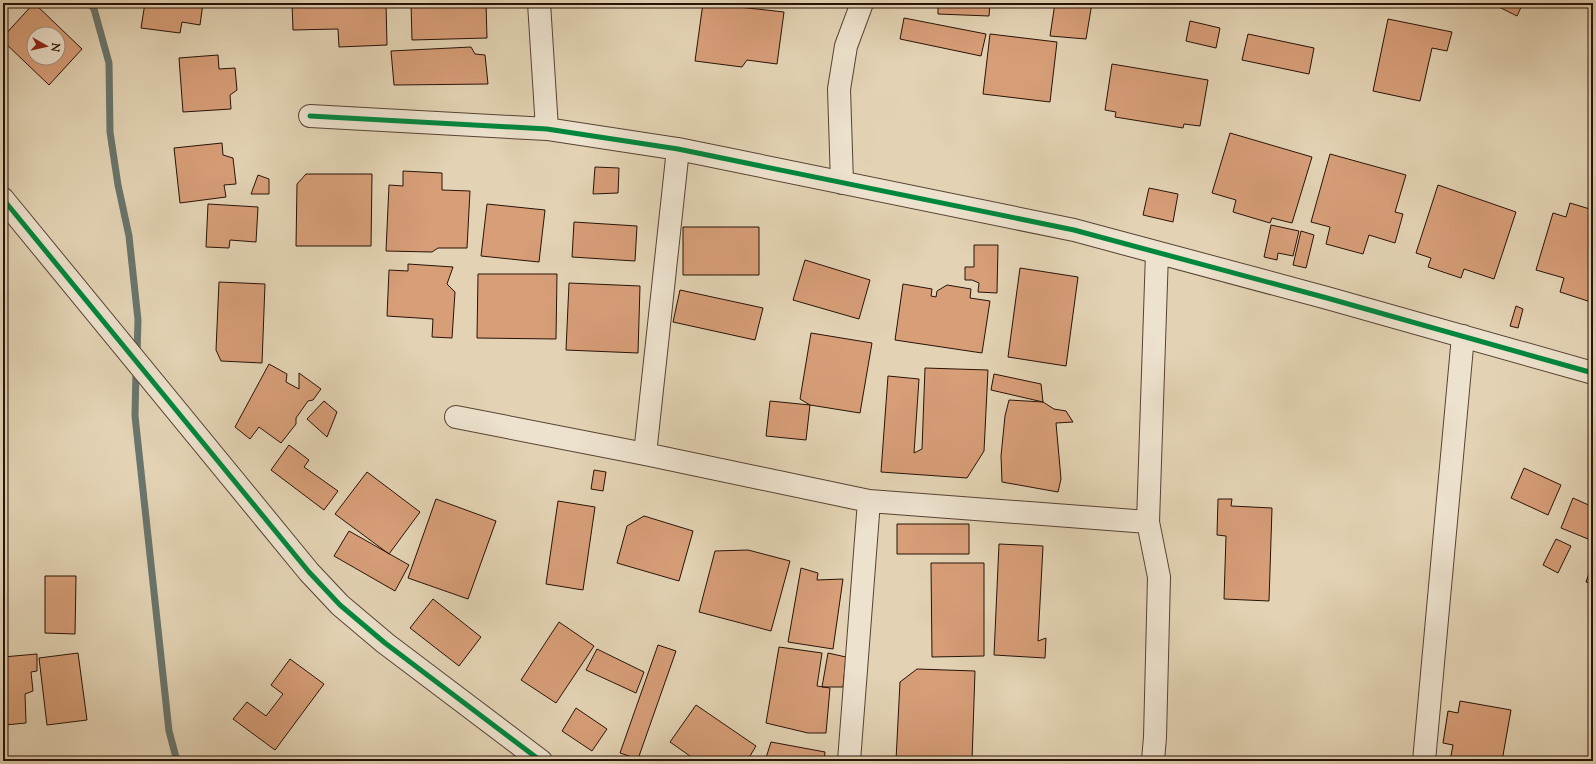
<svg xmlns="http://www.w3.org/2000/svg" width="1596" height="764" viewBox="0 0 1596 764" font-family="'Sorts Mill Goudy',serif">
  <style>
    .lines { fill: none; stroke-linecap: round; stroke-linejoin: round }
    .stream { stroke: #69756c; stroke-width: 7 }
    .building { fill: #d79e78; stroke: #281207; fill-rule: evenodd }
    .street-casing { stroke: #574232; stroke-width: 24 }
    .street { stroke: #ede2ce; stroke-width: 22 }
    .cycleway-casing { stroke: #ede2ce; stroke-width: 8 }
    .cycleway { stroke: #00873e; stroke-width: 5 }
  </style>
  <rect width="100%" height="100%" fill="#e3d3b4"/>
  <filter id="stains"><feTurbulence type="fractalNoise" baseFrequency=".005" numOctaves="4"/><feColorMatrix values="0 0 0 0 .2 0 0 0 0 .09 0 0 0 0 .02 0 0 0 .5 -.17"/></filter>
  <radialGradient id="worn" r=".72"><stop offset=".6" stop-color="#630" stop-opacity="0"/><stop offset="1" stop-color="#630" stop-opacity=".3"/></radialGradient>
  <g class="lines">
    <!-- stream -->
    <path class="stream" d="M 90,3 L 94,9 L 109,63 L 110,132 L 118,185 L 129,236 L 138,320 L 137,354
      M 136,370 L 135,416 L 169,731 L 177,761"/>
  </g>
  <!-- building -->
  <path class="building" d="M 34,3 L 82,49 L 49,85 L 3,41 L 3,37 ZM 34,34 L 58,34 L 58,58 L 34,58 Z
    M 145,3 L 203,3 L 200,25 L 182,22 L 180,33 L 141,28 Z
    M 292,3 L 386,3 L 387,45 L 339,47 L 338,29 L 293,30 Z
    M 411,3 L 486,3 L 487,38 L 412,40 Z
    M 703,3 L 784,12 L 777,64 L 747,60 L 742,67 L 695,61 Z
    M 938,3 L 990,3 L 989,16 L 938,14 Z
    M 1055,3 L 1092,3 L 1086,39 L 1050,36 Z
    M 1491,3 L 1523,3 L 1517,16 Z
    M 904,18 L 986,34 L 981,56 L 900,39 Z
    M 1388,19 L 1452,32 L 1447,51 L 1432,48 L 1420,101 L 1373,91 Z
    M 1190,21 L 1220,28 L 1216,48 L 1186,41 Z
    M 990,34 L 1057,42 L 1050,102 L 983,94 Z
    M 1248,34 L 1314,48 L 1309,74 L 1242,60 Z
    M 471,47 L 475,54 L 485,55 L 488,84 L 394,85 L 391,51 Z
    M 218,55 L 219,69 L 235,68 L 237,90 L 230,95 L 231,109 L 183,112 L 179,58 Z
    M 1112,64 L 1208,80 L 1200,126 L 1184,124 L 1183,128 L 1115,117 L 1116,112 L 1105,110 Z
    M 1230,133 L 1312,157 L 1292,223 L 1272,218 L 1270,223 L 1233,212 L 1236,200 L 1212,193 Z
    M 222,143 L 223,155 L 233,158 L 236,184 L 224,185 L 226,197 L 180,203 L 174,148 Z
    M 1330,154 L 1406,175 L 1395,212 L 1403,214 L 1395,243 L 1369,235 L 1363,254 L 1326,244 L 1330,227 L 1311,222 Z
    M 595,167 L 619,168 L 618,193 L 593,194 Z
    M 403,171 L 442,173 L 442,190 L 470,191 L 467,248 L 438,248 L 432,252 L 386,251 L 389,185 L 403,186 Z
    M 306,174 L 372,174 L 371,246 L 296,246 L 297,184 Z
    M 258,175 L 269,179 L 269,194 L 251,194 Z
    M 1438,185 L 1516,212 L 1494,279 L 1464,269 L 1461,278 L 1428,267 L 1431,258 L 1416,253 Z
    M 1149,188 L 1178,194 L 1173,222 L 1143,215 Z
    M 1570,203 L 1593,210 L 1593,293 L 1591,302 L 1560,292 L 1564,278 L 1536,270 L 1553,213 L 1566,217 Z
    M 208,204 L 258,207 L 256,242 L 230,240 L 229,248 L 206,247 Z
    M 487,204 L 545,210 L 539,262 L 481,256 Z
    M 574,222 L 637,226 L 635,261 L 572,257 Z
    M 1271,225 L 1299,231 L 1293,256 L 1278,253 L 1277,260 L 1264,257 Z
    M 683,227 L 759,227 L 759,275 L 683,275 Z
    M 1301,231 L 1314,235 L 1306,268 L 1293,265 Z
    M 974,245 L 998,245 L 997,293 L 978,292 L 979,283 L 972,280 L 965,280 L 965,267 L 974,267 Z
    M 805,260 L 870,280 L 859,319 L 793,300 Z
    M 408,264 L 453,267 L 447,284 L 455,292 L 452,338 L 432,337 L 433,319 L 387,316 L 389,270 L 408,271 Z
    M 1020,268 L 1078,277 L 1066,366 L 1008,357 Z
    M 478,274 L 557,274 L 556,339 L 477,338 Z
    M 219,282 L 265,284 L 262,363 L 221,361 L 216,350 Z
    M 569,283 L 640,286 L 638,353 L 566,350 Z
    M 903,284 L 932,289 L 931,296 L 936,297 L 937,291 L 947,285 L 971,289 L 970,298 L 990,301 L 982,353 L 895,340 Z
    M 680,290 L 763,308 L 755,340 L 673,322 Z
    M 1516,306 L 1523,309 L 1518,328 L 1510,326 Z
    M 811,333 L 872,343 L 860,413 L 810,405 L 800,399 Z
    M 269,364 L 287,374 L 286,382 L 299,389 L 299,373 L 321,389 L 313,400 L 308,401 L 296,418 L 296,424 L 281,443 L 259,427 L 250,439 L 235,427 Z
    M 925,368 L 988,370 L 984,451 L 967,478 L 881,472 L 888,376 L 919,379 L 914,453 L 922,449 Z
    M 994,374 L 1041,384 L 1043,402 L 991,390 Z
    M 1009,400 L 1043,402 L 1054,409 L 1066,411 L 1073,422 L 1056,423 L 1061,479 L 1058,492 L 1002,482 L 1001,456 L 1005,416 Z
    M 324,401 L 337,412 L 327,437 L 307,419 Z
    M 770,401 L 810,405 L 806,440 L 766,436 Z
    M 289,445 L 309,460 L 304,467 L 338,491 L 324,510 L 271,470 Z
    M 1524,468 L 1561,485 L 1548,515 L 1511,498 Z
    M 594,470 L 606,472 L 603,491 L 591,489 Z
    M 367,472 L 420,512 L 389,554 L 335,514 Z
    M 1573,498 L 1593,507 L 1593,541 L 1561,528 Z
    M 436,499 L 496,521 L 468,599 L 408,578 Z
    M 1218,499 L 1232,499 L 1231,506 L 1272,508 L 1269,601 L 1224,599 L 1226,536 L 1217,535 Z
    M 558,501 L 595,507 L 583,590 L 546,584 Z
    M 644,516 L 693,531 L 679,581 L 617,563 L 627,526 Z
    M 897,524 L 969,524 L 969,554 L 897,554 Z
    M 349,531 L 409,565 L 395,591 L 334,556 Z
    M 1556,539 L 1571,546 L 1558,573 L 1543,565 Z
    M 999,544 L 1043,546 L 1038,641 L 1046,638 L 1045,658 L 994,655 Z
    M 748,550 L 790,561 L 771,631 L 699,612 L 715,551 Z
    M 1593,561 L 1593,584 L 1586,582 Z
    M 931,563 L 984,563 L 984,656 L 932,657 Z
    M 801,568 L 818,573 L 817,580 L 843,579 L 833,649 L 788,642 Z
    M 45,576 L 76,576 L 75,634 L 45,633 Z
    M 433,599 L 481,637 L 459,666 L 410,628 Z
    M 559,622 L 594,646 L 556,703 L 521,680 Z
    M 658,645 L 676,651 L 638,759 L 620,753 Z
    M 779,647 L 822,653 L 817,686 L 830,688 L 826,733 L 808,733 L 766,723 Z
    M 597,649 L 644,672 L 636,693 L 586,670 Z
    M 78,653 L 87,720 L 47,725 L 39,658 Z
    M 828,653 L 846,657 L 843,687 L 822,687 Z
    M 37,654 L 37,671 L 31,672 L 33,691 L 25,694 L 26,723 L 5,725 L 3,657 Z
    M 290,659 L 324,684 L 275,750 L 233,719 L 247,702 L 266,716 L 283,694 L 271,685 Z
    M 917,669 L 975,671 L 972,761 L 898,761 L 896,760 L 900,682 Z
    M 1460,701 L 1511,710 L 1502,761 L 1450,761 L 1453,745 L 1443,743 L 1448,711 L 1458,713 Z
    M 696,705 L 756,746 L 747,761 L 697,761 L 670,742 Z
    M 576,708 L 607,729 L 592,751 L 562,731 Z
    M 771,742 L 825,752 L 824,761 L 765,761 Z"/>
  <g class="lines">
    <defs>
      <path id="street" d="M 539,3 L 547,129
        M 310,116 L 547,129 L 678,149 L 1074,230 L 1327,298 L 1593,373
        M 842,183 L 839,89 L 846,46 L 862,3
        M 3,199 L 309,572 L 340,605 L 385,643 L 541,761
        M 456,417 L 645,454 L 869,501 L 1148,522
        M 645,454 L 678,149
        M 849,761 L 869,501
        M 1153,761 L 1155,737 L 1159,577 L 1148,522 L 1157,253
        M 1424,761 L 1463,336"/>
    </defs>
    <!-- street casing -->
    <use href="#street" class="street-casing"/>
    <!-- street -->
    <use href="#street" class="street"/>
    <defs>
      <path id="cycleway" d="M 310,116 L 547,129 L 678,149 L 1074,230 L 1327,298 L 1593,373
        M 3,199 L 309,572 L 340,605 L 385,643 L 541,761"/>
    </defs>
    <!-- cycleway casing -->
    <use href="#cycleway" class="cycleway-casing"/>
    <!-- cycleway -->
    <use href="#cycleway" class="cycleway"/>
  </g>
  <!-- margin -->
  <rect width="1596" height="764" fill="none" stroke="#e3d3b4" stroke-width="16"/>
  <rect x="4" y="4" width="1588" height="756" fill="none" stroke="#281207" stroke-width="2"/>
  <rect x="8" y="8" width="1580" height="748" fill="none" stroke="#281207"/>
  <!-- north arrow -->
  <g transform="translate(46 46) rotate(98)"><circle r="19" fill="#ede2ce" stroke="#9e8f7e"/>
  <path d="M0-3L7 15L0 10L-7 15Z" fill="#8f2418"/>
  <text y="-6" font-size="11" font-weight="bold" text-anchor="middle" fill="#281207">N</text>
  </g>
  <rect width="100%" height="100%" filter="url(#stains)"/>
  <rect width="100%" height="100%" fill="url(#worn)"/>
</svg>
